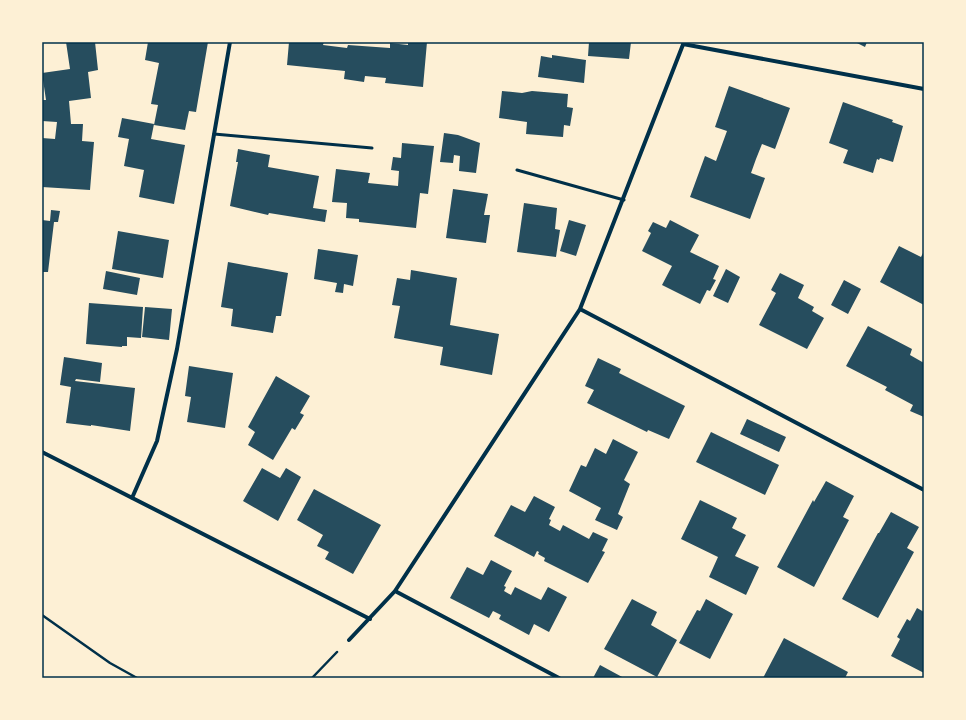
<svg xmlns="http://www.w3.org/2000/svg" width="966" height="720" viewBox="0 0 966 720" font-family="'Alegreya Sans',sans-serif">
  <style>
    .building { fill: #264d5e }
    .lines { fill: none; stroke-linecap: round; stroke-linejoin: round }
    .path { stroke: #003049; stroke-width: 2.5 }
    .service { stroke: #003049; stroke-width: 3 }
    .minor { stroke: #003049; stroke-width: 4 }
    .neatline { fill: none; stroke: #003049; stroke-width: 1.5 }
  </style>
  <rect width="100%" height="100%" fill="#fdf0d5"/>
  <!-- building -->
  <path class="building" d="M 66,42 L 95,42 L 98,70 L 88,72 L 91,98 L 69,101 L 71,124 L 83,124 L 82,141 L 94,142 L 90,190 L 42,187 L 42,138 L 55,139 L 57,122 L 42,121 L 42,100 L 46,100 L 42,73 L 70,69 Z
    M 148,42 L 208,42 L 196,112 L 189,111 L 185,130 L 154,125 L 158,105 L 151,104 L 159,63 L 145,60 Z
    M 289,42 L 324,42 L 323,45 L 347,48 L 348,45 L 390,48 L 390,43 L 408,45 L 408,42 L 427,42 L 423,87 L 385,83 L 386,78 L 365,76 L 364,82 L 344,79 L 345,71 L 287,65 Z
    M 589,42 L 631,42 L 629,59 L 588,56 Z
    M 855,42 L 867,42 L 865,47 Z
    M 552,55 L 586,60 L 584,83 L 538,77 L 541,56 L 552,58 Z
    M 729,86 L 790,108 L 775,149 L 762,144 L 756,159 L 751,173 L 765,178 L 750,219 L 690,197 L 705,156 L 716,161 L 727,131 L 715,127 Z
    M 502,91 L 522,93 L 532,91 L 568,94 L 567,107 L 573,108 L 570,126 L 564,125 L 563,137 L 526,134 L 527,122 L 499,118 Z
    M 843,102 L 893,120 L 892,122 L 903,126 L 893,162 L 880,158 L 879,160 L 877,159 L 873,173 L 843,163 L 848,150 L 829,143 Z
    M 122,118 L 154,124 L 151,139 L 185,145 L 174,204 L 139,197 L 144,170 L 124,166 L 129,139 L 118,137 Z
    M 444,133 L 458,135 L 480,143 L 476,173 L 459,171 L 460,156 L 454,155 L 453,163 L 440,162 Z
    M 402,143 L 434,146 L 428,194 L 420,193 L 416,228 L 359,222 L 359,219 L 346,218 L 347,203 L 332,202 L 336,169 L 370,173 L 368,183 L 398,186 L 399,171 L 391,170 L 393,157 L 401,158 Z
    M 238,149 L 270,155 L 268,167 L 319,176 L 313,208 L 327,210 L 325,222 L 269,213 L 268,215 L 230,206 L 238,162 L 236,162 Z
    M 453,189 L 488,194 L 484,215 L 490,215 L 486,243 L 446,238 Z
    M 524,203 L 557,208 L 555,229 L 560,230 L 556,257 L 517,252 Z
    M 51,210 L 60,211 L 58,222 L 54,222 L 48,272 L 42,272 L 42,220 L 50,221 Z
    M 569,220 L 586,225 L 576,256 L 560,251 Z
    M 670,220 L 699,235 L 690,252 L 719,266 L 713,279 L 716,280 L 710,291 L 707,290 L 700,304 L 662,285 L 672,266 L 642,251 L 651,233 L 648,231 L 653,222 L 666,228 Z
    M 118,231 L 169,240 L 163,278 L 112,269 Z
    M 899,246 L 921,257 L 924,251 L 924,305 L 880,282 Z
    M 318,249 L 358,255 L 353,286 L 344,284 L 343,293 L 335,292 L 337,283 L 314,279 Z
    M 228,262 L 288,273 L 281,316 L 276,316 L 273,333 L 231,326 L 233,309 L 221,307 Z
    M 726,269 L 740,277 L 728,303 L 713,296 Z
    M 411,270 L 457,278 L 450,325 L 499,334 L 492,375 L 440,365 L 443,347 L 394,338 L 400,306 L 392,305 L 397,278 L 410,280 Z
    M 106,271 L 140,278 L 137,295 L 103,289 Z
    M 780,273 L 804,285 L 798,298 L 814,307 L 812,311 L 824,318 L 807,349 L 759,325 L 776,293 L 771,290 Z
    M 844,280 L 861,289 L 848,314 L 831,305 Z
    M 89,303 L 143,307 L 141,338 L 127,337 L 127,346 L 122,346 L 122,347 L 86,344 Z
    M 145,307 L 172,309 L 169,340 L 142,337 Z
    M 868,326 L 912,349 L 910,355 L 924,363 L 924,417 L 910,411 L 913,405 L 885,390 L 887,387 L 846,366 Z
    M 64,357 L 102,363 L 100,382 L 76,379 L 75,381 L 135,388 L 130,431 L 91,425 L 91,426 L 66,423 L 71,387 L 60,385 Z
    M 598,358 L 621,369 L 619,373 L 685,406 L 669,439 L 648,430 L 647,432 L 587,403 L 594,390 L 585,386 Z
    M 189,366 L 233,373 L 225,428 L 187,422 L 191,397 L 185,396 Z
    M 276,376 L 310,396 L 300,413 L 304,415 L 295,430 L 292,428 L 273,460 L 248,445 L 255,432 L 248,427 Z
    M 747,419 L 786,437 L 779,452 L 740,434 Z
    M 711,432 L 779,465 L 765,495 L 696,462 Z
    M 613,439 L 638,452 L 624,480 L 630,484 L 618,514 L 623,517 L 617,530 L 595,520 L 601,508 L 569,491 L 581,465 L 586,467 L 595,448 L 606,454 Z
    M 262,468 L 280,478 L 286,468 L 301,477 L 278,521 L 243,501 Z
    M 826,481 L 854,496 L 843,517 L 849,520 L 814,587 L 777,567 L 813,500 L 814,502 Z
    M 314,489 L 381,525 L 353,574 L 325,559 L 329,552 L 317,546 L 323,535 L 297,520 Z
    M 534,496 L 555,507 L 549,519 L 551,520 L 549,525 L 560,531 L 563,525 L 589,539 L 593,532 L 608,539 L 602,551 L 605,552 L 588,583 L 544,561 L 545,558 L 538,554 L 539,552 L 537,551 L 534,557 L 494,536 L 511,505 L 525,512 Z
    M 700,500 L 737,518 L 732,528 L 746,535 L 735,556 L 759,567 L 746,595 L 709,577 L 718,557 L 681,539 Z
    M 891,512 L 919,527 L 907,548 L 914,552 L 878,618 L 842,599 L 878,533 L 879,533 Z
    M 491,560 L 512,571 L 504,586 L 506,587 L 504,591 L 511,595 L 515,587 L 541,600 L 548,587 L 567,597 L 549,632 L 534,624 L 529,635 L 499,619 L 501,615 L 493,611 L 489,618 L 450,598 L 467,567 L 483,575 Z
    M 632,599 L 657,612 L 651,625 L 677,640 L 657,677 L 604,649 Z
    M 706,599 L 733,614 L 710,659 L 679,643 L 697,610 L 700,611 Z
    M 917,608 L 924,612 L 924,673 L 891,656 L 900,639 L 897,637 L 907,619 L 910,621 Z
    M 784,638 L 848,672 L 845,678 L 763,678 Z
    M 600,665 L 624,678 L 593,678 Z"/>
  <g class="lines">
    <!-- path -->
    <path class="path" d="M 42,615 L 110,663 L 137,678
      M 312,678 L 337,652"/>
    <!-- service -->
    <path class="service" d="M 214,134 L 372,148
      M 517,170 L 624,200"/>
    <!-- minor -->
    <path class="minor" d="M 683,44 L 924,89
      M 580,309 L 924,490
      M 42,452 L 370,619
      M 132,498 L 157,441 L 177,349 L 230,42
      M 395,591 L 559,678
      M 349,640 L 395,591 L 580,309 L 684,42"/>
  </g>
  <!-- border -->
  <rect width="966" height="720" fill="none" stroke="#fdf0d5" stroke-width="86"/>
  <rect x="43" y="43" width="880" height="634" class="neatline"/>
</svg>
